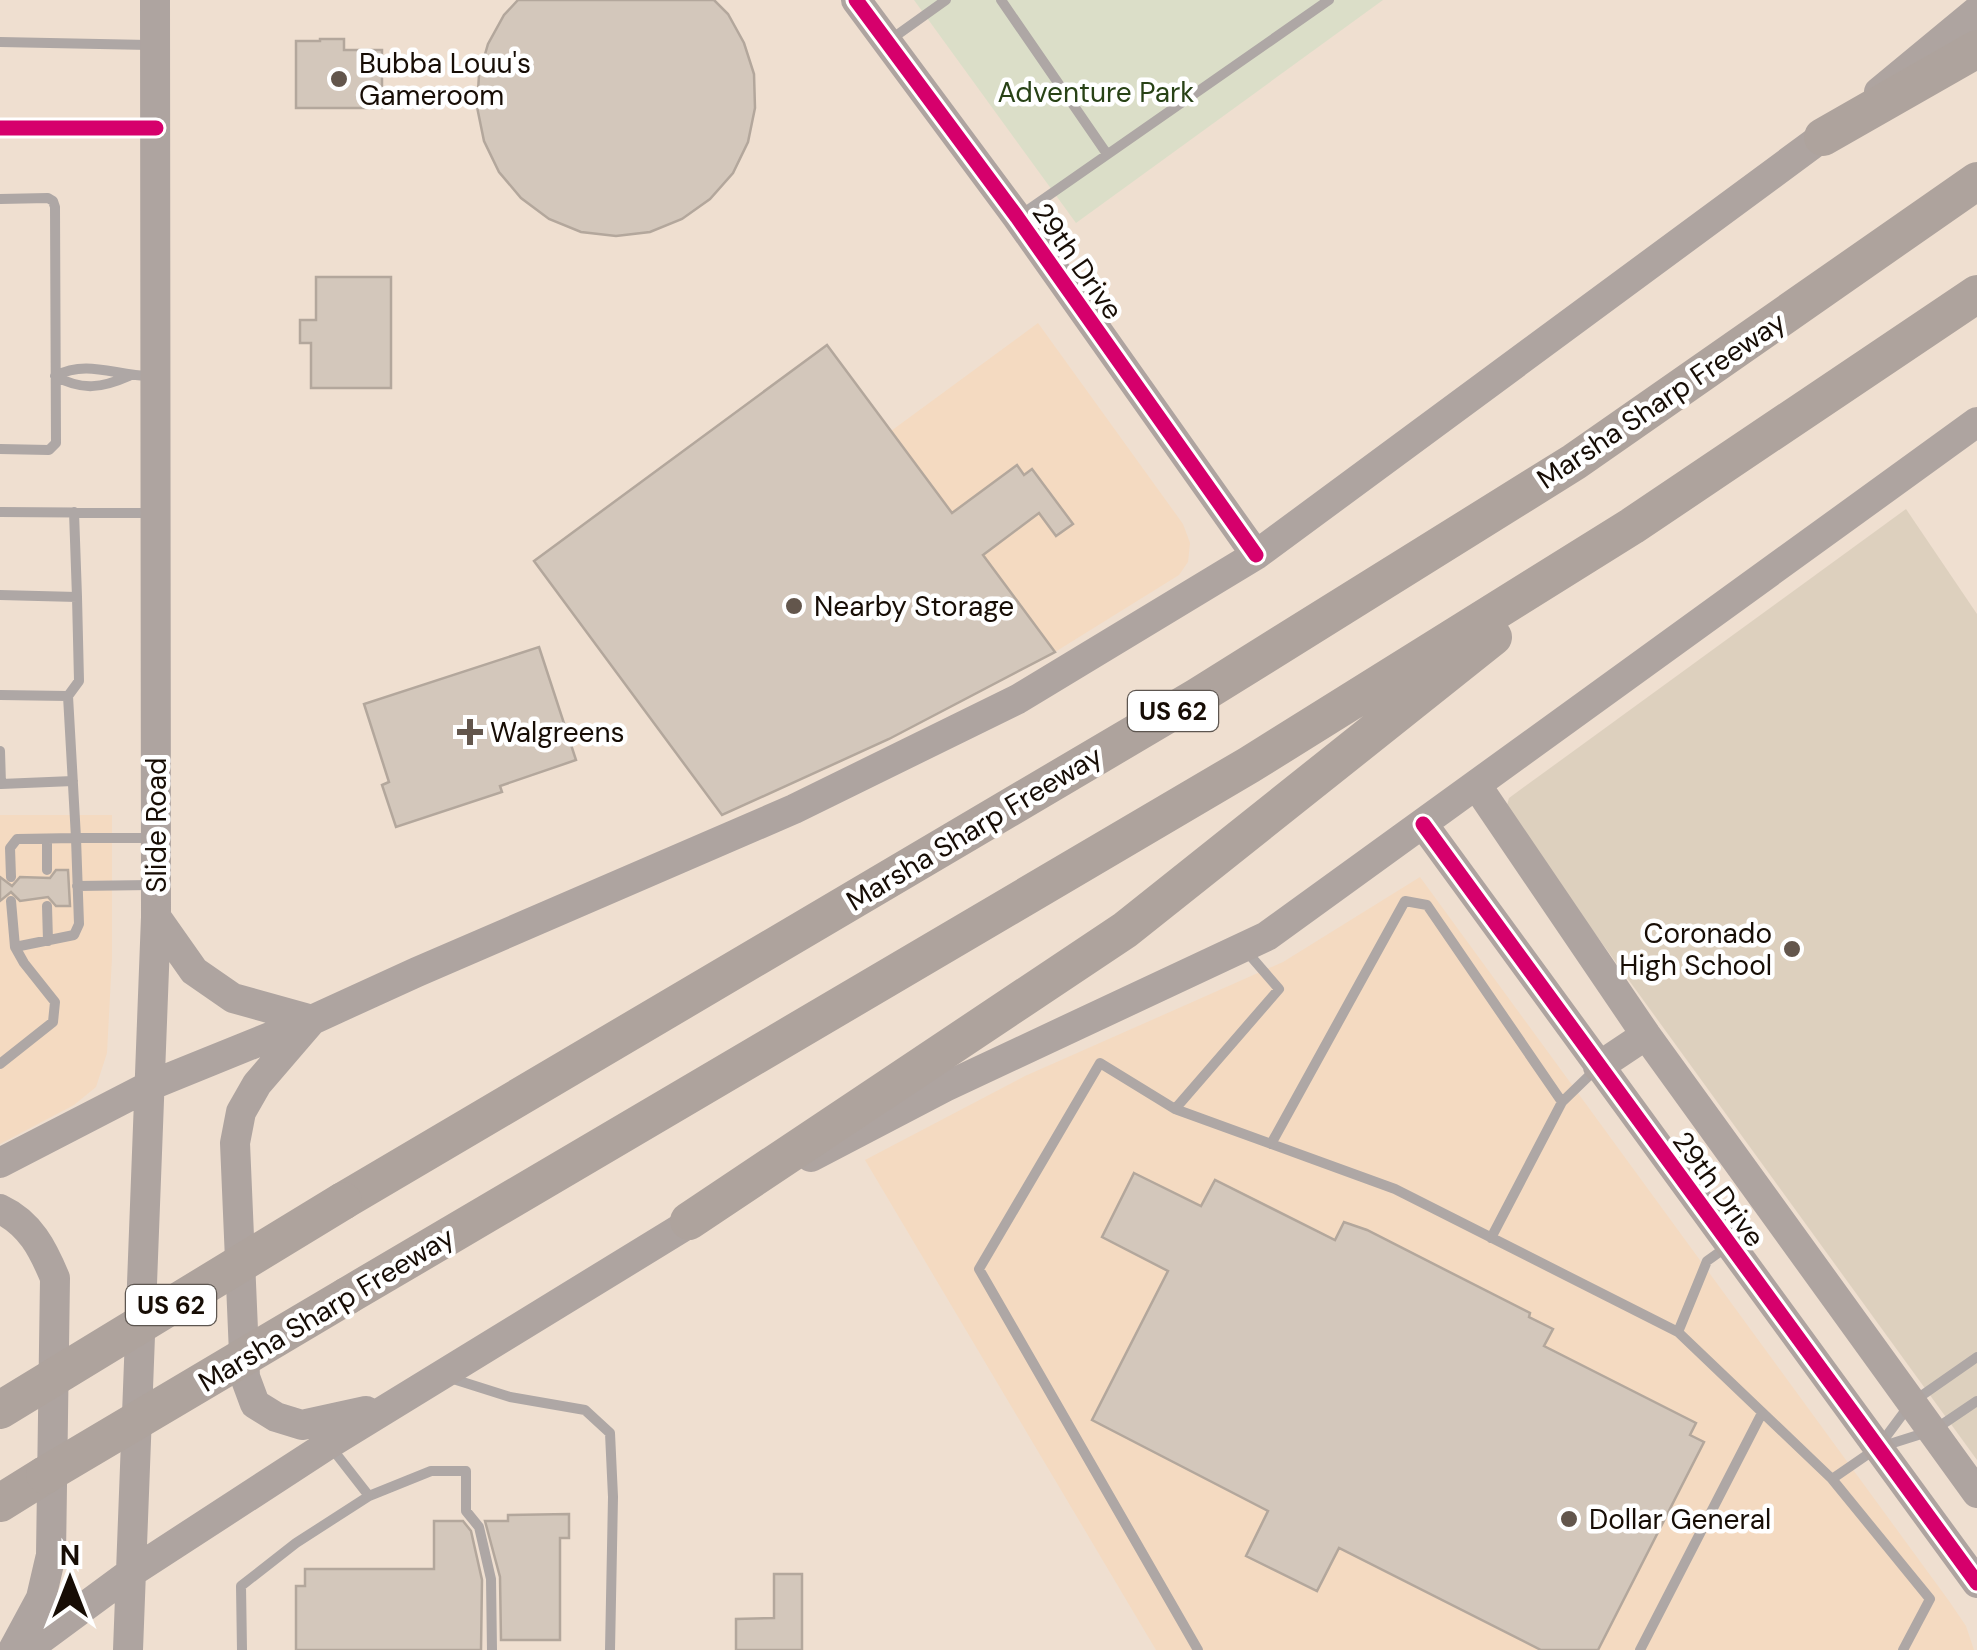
<svg xmlns="http://www.w3.org/2000/svg" width="1977" height="1650" viewBox="0 0 1977 1650" font-family="'DM Sans',sans-serif">
  <style>
    .built { fill: #f4dac1 }
    .education { fill: #ddd0be }
    .green { fill: #dbdec8 }
    .building { fill: #d3c7bb; stroke: #b3a79c; stroke-width: 2.5 }
    .lines { fill: none; stroke-linecap: round; stroke-linejoin: round }
    .lane { stroke: #aea7a5; stroke-width: 10 }
    .street { stroke: #aea7a5; stroke-width: 20 }
    .secondary { stroke: #aea4a0; stroke-width: 30 }
    .highway { stroke: #aea39d; stroke-width: 38 }
    .highway-bridge { stroke: #aea39d; stroke-width: 38 }
    .cycleway-casing { stroke: #fff; stroke-width: 21 }
    .cycleway { stroke: #d6006c; stroke-width: 15 }
    .poi-dot { fill: #63564c; stroke: #fff; stroke-width: 4 }
    .labels { text-anchor: middle; stroke-width: 9; stroke-linejoin: round; paint-order: stroke }
    .shield { fill: #fff; stroke: #5d5650; stroke-width: 2.5 }
    .shield-label { font-size: 25px; font-weight: bold; fill: #170d05 }
    .poi-label { font-size: 28px; fill: #170d05; stroke: #fff; text-anchor: start }
    .park-label { font-size: 28px; fill: #284216; stroke: #fff }
    .street-label { font-size: 28px; fill: #170d05; stroke: #fff }
  </style>
  <rect width="100%" height="100%" fill="#efdfd0"/>
  <!-- built -->
  <path class="built" d="M 1038,323 L 1183,524 L 1190,543 L 1188,562 L 1179,575 L 1055,652 L 891,431 Z
    M 0,815 L 112,815 L 112,958 L 107,1053 L 96,1087 L 74,1105 L 0,1144 Z
    M 1420,877 L 1949,1601 L 1966,1626 L 1974,1650 L 1156,1650 L 865,1160 L 1025,1076 L 1283,962 Z"/>
  <!-- education -->
  <path class="education" d="M 1906,509 L 1977,614 L 1977,1460 L 1509,815 L 1507,805 L 1509,798 Z"/>
  <!-- green -->
  <path class="green" d="M 914,0 L 1383,0 L 1076,223 Z"/>
  <!-- building -->
  <path class="building" d="M 518,0 L 714,0 L 728,14 L 744,43 L 754,74 L 755,108 L 748,142 L 733,173 L 710,199 L 682,219 L 650,232 L 616,236 L 581,232 L 549,219 L 521,198 L 499,172 L 484,141 L 477,107 L 479,75 L 488,44 L 504,15 Z
    M 320,39 L 344,39 L 344,50 L 382,50 L 382,108 L 296,108 L 296,41 L 320,41 Z
    M 316,277 L 391,277 L 391,388 L 311,388 L 311,343 L 300,343 L 300,320 L 316,320 Z
    M 827,345 L 952,513 L 1017,465 L 1024,475 L 1032,469 L 1073,524 L 1056,536 L 1039,513 L 983,555 L 1055,652 L 889,739 L 722,815 L 534,561 Z
    M 539,647 L 576,760 L 500,786 L 502,792 L 396,827 L 382,785 L 389,782 L 364,704 Z
    M 56,870 L 68,870 L 70,906 L 56,906 L 48,897 L 20,901 L 11,892 L 0,901 L 0,877 L 12,886 L 20,877 L 50,878 Z
    M 1134,1173 L 1201,1206 L 1215,1180 L 1335,1240 L 1344,1222 L 1367,1230 L 1530,1313 L 1529,1317 L 1553,1329 L 1544,1346 L 1696,1423 L 1690,1435 L 1704,1442 L 1598,1650 L 1541,1650 L 1339,1548 L 1317,1591 L 1246,1556 L 1268,1511 L 1092,1420 L 1168,1271 L 1102,1237 Z
    M 569,1514 L 569,1538 L 560,1538 L 560,1640 L 501,1640 L 500,1577 L 485,1521 L 508,1521 L 508,1515 Z
    M 434,1521 L 463,1521 L 471,1531 L 482,1580 L 481,1650 L 296,1650 L 296,1586 L 305,1586 L 305,1569 L 434,1569 Z
    M 774,1574 L 802,1574 L 802,1650 L 736,1650 L 736,1619 L 774,1618 Z"/>
  <g class="lines">
    <!-- lane -->
    <path class="lane" d="M 1001,0 L 1107,154
      M 890,40 L 946,0
      M 0,42 L 149,45
      M 0,199 L 48,198 L 53,201 L 55,207 L 56,443 L 49,450 L 0,449
      M 1022,214 L 1329,0
      M 129,376 C 102,388 82,391 55,376 C 88,359 115,376 150,376
      M 0,512 L 150,513
      M 0,595 L 77,597 L 74,512
      M 0,695 L 68,696 L 76,838 L 150,838
      M 68,696 L 79,681 L 77,597
      M 0,751 L 1,784 L 73,781
      M 47,839 L 47,870
      M 77,886 L 151,885
      M 11,901 L 15,947
      M 47,906 L 48,941
      M 0,1064 L 53,1022 L 55,1002 L 24,963 L 15,947 L 74,935 L 79,924 L 76,838 L 17,839 L 10,848 L 11,877
      M 1175,1109 L 1395,1189 L 1678,1332 L 1707,1261 L 1728,1246
      M 1271,1144 L 1405,901 L 1427,905 L 1562,1102 L 1595,1070
      M 1491,1238 L 1562,1102
      M 1678,1332 L 1832,1479 L 1930,1599 L 1903,1650
      M 450,1378 L 510,1397 L 585,1410 L 610,1433 L 613,1497 L 610,1650
      M 1882,1442 L 1911,1403 L 1977,1357
      M 1832,1479 L 1877,1448 L 1934,1430 L 1977,1401
      M 369,1496 L 431,1471 L 466,1471 L 466,1511 L 479,1527 L 491,1579 L 492,1650
      M 242,1650 L 241,1586 L 296,1543 L 369,1496 L 330,1446
      M 1198,1650 L 979,1269 L 1100,1063 L 1175,1109 L 1279,989 L 1247,952
      M 1640,1650 L 1762,1413"/>
    <!-- street -->
    <path class="street" d="M 0,128 L 156,128"/>
    <!-- secondary -->
    <path class="secondary" d="M 856,0 L 1017,217 L 1256,555
      M 1879,92 L 1977,11
      M 1477,786 L 1646,1035 L 1977,1493
      M 1423,824 L 1977,1583
      M 156,917 L 194,971 L 233,998 L 312,1020 L 257,1084 L 241,1112 L 235,1143 L 245,1377 L 255,1404 L 276,1417 L 302,1425 L 366,1411
      M 1598,1067 L 1646,1035
      M 811,1157 L 945,1087 L 1267,936 L 1977,422
      M 0,1163 L 149,1086 L 312,1020 L 417,972 L 794,809 L 1018,699 L 1256,555 L 1840,124
      M 0,1209 C 30,1223 43,1249 55,1278 L 51,1555 L 41,1598 L 13,1650
      M 26,1650 L 129,1574 L 329,1444 L 709,1211
      M 128,1650 L 156,917 L 155,0"/>
    <!-- highway -->
    <path class="highway" d="M 1823,137 L 1977,49
      M 343,1201 L 1197,697 L 1574,462 L 1977,181
      M 689,1221 L 1125,930 L 1493,637
      M 347,1296 L 1249,765 L 1632,526 L 1977,294
      M 0,1503 L 45,1475"/>
    <!-- highway-bridge -->
    <path class="highway-bridge" d="M 0,1410 L 343,1201
      M 45,1475 L 347,1296"/>
    <defs>
      <path id="cycleway" d="M 856,0 L 1017,217 L 1256,555
        M 0,128 L 156,128
        M 1423,824 L 1977,1583"/>
    </defs>
    <!-- cycleway casing -->
    <use href="#cycleway" class="cycleway-casing"/>
    <!-- cycleway -->
    <use href="#cycleway" class="cycleway"/>
  </g>
  <!-- markers -->
  <g class="poi-dot">
    <circle cx="339" cy="79" r="10"/>
    <circle cx="794" cy="606" r="10"/>
    <path d="M465 717h10v10h10v10h-10v10h-10v-10h-10v-10h10z"/>
    <circle cx="1792" cy="949" r="10"/>
    <circle cx="1569" cy="1519" r="10"/>
  </g>
  <g class="labels">
    <!-- shield labels -->
    <g class="shield">
      <rect x="1128" y="691" width="90" height="40" rx="8"/>
      <rect x="126" y="1285" width="90" height="40" rx="8"/>
    </g>
    <g class="shield-label">
      <text x="1173" y="720">US 62</text>
      <text x="171" y="1314">US 62</text>
    </g>
    <!-- poi labels -->
    <g class="poi-label">
      <text x="359" y="73">Bubba Louu's<tspan x="359" dy="32">Gameroom</tspan></text>
      <text x="814" y="616">Nearby Storage</text>
      <text x="490" y="742">Walgreens</text>
      <text x="1772" y="943" text-anchor="end">Coronado<tspan x="1772" dy="32">High School</tspan></text>
      <text x="1589" y="1529">Dollar General</text>
    </g>
    <!-- park labels -->
    <g class="park-label">
      <text x="1096" y="102">Adventure Park</text>
    </g>
    <!-- street labels -->
    <g class="street-label">
      <text transform="translate(1078 261) rotate(55)" y="10">29th Drive</text>
      <text transform="translate(1661 400) rotate(-34)" y="10">Marsha Sharp Freeway</text>
      <text transform="translate(156 825) rotate(-90)" y="10">Slide Road</text>
      <text transform="translate(974 828) rotate(-31)" y="10">Marsha Sharp Freeway</text>
      <text transform="translate(1719 1189) rotate(54)" y="10">29th Drive</text>
      <text transform="translate(326 1309) rotate(-31)" y="10">Marsha Sharp Freeway</text>
    </g>
  </g>
  <!-- north arrow -->
  <g transform="translate(70 1580)" stroke="#ffffff" stroke-width="8" paint-order="stroke">
  <path d="M0-8L18 38L0 25L-18 38Z" fill="#170d05"/>
  <text y="-15" font-size="28" font-weight="bold" text-anchor="middle" fill="#170d05">N</text>
  </g>
</svg>
